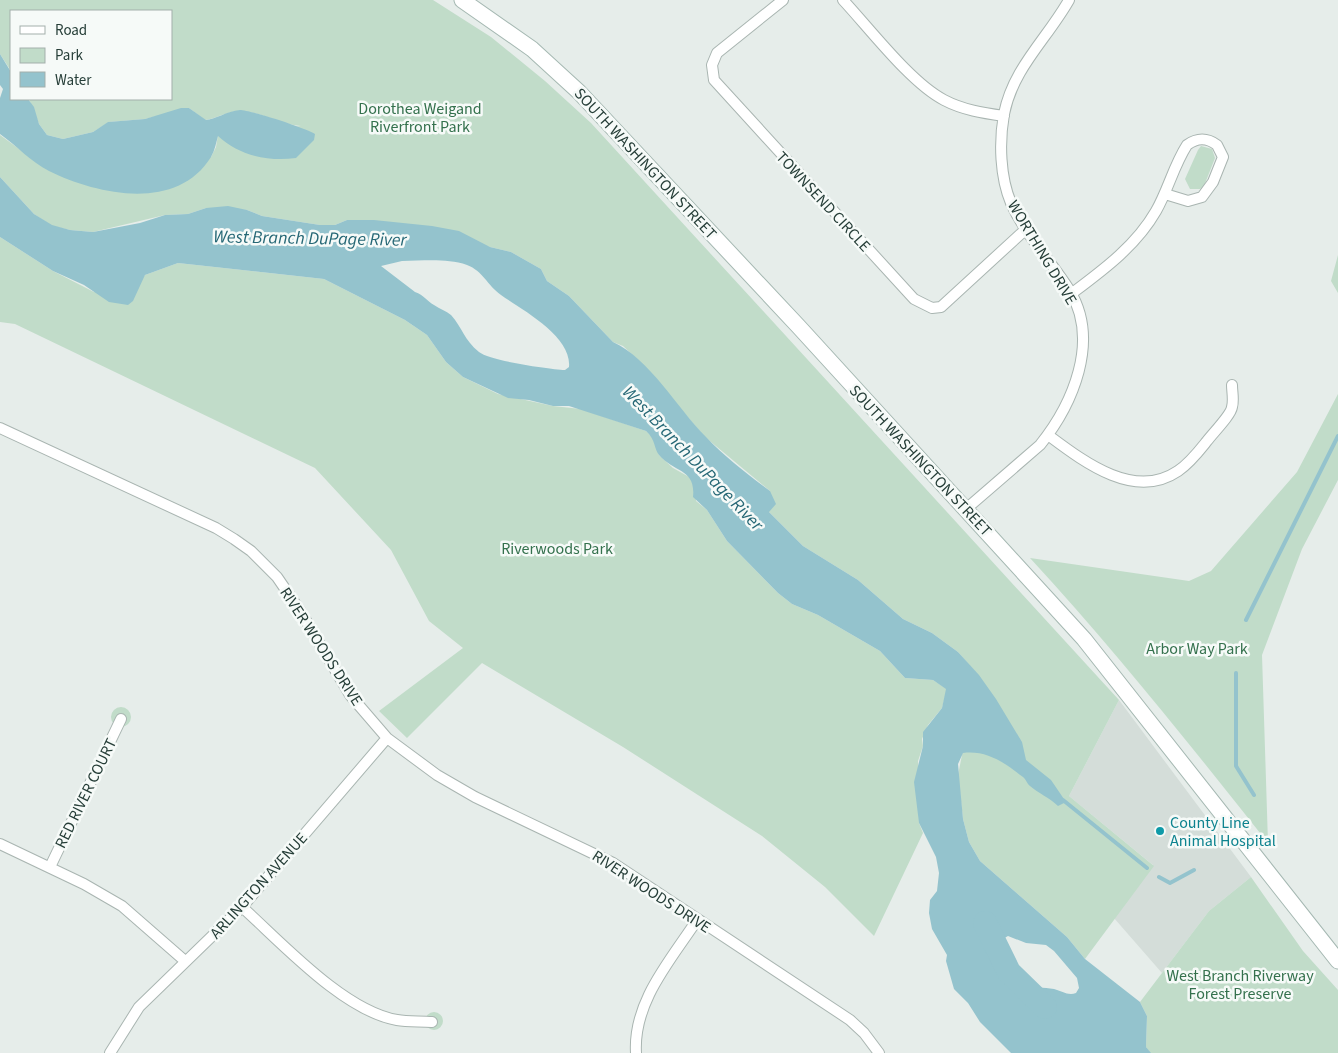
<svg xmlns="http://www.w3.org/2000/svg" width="1338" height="1053" viewBox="0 0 1338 1053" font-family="'Source Sans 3',sans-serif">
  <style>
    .built { fill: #d4ddd9 }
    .green { fill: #c1dcc9 }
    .water { fill: #94c3cd; fill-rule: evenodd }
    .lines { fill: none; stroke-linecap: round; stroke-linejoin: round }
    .stream { stroke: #94c3cd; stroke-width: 4 }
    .river { stroke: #94c3cd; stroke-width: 24 }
    .minor-casing { stroke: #a9b5b1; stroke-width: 12 }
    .secondary-casing { stroke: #a5b8b2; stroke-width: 17 }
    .minor { stroke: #fff; stroke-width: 10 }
    .secondary { stroke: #fff; stroke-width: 15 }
    .culture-dot { fill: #0f9aa8; stroke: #f6faf8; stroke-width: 2 }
    .labels { text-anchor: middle; stroke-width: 5; stroke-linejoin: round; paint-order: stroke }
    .park-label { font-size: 16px; fill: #34714d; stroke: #f6faf8 }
    .street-label { font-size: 16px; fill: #263e38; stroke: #f6faf8 }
    .culture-label { font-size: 16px; fill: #0d838f; stroke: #f6faf8; text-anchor: start }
    .water-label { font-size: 18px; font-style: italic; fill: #256775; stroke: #f6faf8 }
  </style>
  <rect width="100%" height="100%" fill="#e6edea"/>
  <!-- built -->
  <path class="built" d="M 1119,700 L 1251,877 L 1209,911 L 1162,973 L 1114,918 L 1153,865 L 1069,796 Z"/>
  <!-- green -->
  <path class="green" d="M 0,0 L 433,0 L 491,37 L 545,81 L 591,123 L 1119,700 L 1069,796 L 1154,866 L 1085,959 L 1067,937 L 980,861 L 969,842 L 963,819 L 958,775 L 978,675 L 958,652 L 932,633 L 903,619 L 858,580 L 803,546 L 769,512 L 770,491 L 705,437 L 639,361 L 623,346 L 613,342 L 569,296 L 547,281 L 541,269 L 511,252 L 490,247 L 347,220 L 335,225 L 320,225 L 262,216 L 247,210 L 206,208 L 188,214 L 165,215 L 93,232 L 70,230 L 52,226 L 34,214 L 0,177 L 0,135 L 48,170 L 211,157 L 216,147 L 218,135 L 301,126 C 281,124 263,113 243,111 C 231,109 214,120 205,120 L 189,108 L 145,119 L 109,122 L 93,132 L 63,139 L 47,135 L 39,124 L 29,99 L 171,99 L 171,11 L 11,11 L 11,71 L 0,54 Z
    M 1201,146 L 1212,149 L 1215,158 L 1204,186 L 1200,189 L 1190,189 L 1185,179 L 1198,150 Z
    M 0,237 L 53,271 L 94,292 L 140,281 L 145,275 L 178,263 L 324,279 L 405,320 L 427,335 L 446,362 L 463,377 L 498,394 L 553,406 L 581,409 L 646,431 L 654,438 L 659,455 L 673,468 L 691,478 L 695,485 L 696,501 L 707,510 L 727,541 L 778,593 L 792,604 L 818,615 L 880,651 L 905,678 L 933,680 L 947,689 L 942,708 L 928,725 L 922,739 L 923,746 L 918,761 L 919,823 L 923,833 L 874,936 L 825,887 L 762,836 L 623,747 L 482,663 L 407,738 L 379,711 L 463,648 L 429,621 L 391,550 L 315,468 L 15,324 L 0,322 Z
    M 1338,255 L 1338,293 L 1331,281 Z
    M 1338,394 L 1338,480 L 1302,549 L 1262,655 L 1268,843 C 1191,746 1114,649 1030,558 L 1189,581 L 1211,571 L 1297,472 Z
    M111 717a10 10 0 1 1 20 0a10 10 0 1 1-20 0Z
    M 1251,877 L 1303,951 L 1338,990 L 1338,1053 L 1150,1053 L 1146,1047 L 1147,1016 L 1140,1002 L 1209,911 Z
    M425 1021a9 9 0 1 1 18 0a9 9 0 1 1-18 0Z"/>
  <!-- water -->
  <path class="water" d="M 0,54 L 11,72 L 11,99 L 28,99 L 34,107 L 39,124 L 47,135 L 63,139 L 93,132 L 108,122 L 145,119 L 181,108 L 189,108 L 206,120 C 214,120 227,111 240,110 C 250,110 306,128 315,134 L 314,140 L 296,158 C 268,162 238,155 218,136 C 216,143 215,150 211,157 C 177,212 98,195 49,171 C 31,162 17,146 0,134 L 0,98 L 3,89 L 0,85 Z
    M 0,177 L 34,214 L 52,225 L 70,230 L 93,232 L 140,223 L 165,215 L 188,214 L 206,208 L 228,206 L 247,210 L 262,216 L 320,225 L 335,225 L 347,220 L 374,220 L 432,226 L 459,231 L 490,247 L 511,252 L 541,269 L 547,281 L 569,296 L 613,342 C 650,359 677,408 706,437 C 725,457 747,474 770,491 L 776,504 L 769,512 L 803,546 L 858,580 L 903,619 L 932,633 L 958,652 L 979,675 L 996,699 L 1022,742 L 1026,760 L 1051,780 L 1066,802 L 1058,806 C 1050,798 1038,793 1030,786 C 1027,784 1026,779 1023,777 C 1005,763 987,750 963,753 L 958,764 L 963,819 L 969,842 L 980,861 L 1067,937 L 1085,959 L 1140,1002 L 1147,1016 L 1146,1047 L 1151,1053 L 1011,1053 L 980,1022 L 968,1003 L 954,989 L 946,961 L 947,955 L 932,929 L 929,913 L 930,900 L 937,891 L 939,873 L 936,857 L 919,823 L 914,782 L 923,746 L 923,732 L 942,708 L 946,689 L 933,680 L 905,678 L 880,651 L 818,615 L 792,604 L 778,593 L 727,541 L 707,510 L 693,497 C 696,469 675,473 659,455 C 654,449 656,440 646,431 L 569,406 L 553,406 L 529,400 L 508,398 L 463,377 L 446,362 L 427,335 L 405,320 L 324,279 L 178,263 L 145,275 L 133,301 L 128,305 L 109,302 L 84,285 L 53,271 L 0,237 ZM 402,261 C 423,261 446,258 467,265 C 483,271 487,285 501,295 C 522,310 572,336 569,367 L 565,370 C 548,369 490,361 479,352 C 464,340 462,327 451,315 C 446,311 440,309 434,305 C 427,301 424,295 415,292 L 381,266 ZM 1008,936 L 1026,943 L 1046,945 L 1054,951 L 1077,978 L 1079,988 L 1076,993 C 1068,996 1062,991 1054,989 C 1044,987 1033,988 1023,985 C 1007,979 987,946 1008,936 Z"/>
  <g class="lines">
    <!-- stream -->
    <path class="stream" d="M 1246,620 L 1338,436
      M 1236,673 L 1236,766 L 1254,795
      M 1063,800 L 1147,868
      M 1159,877 L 1170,883 L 1194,870"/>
    <!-- river -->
    <path class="river" d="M 985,923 L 1009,972 L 1045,1007"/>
    <defs>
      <path id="minor" d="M 783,0 L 717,53 L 712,65 L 714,80 L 914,299 L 932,308 L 941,307 L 1026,229
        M 843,0 C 870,29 911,83 944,100 C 963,110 983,113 1004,116
        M 1071,294 C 1103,270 1136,246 1156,211 C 1168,190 1174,165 1187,145 C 1197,138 1206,137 1217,145 L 1223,157 L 1213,182 L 1202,197 L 1188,201 L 1165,194
        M 0,428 L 216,528 L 234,539 L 251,551 L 277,577 L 301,612 L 350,695 L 387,738 L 437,775 L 475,797 L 613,863 L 850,1020 L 864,1033 L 879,1053
        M 1048,435 C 1083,461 1134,501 1178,471 C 1190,463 1199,451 1207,441 C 1213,433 1231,415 1232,407 C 1234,400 1232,392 1232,385
        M 966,509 L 1040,445 C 1073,404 1100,341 1070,291 C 1052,262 1025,235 1011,203 C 1000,177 999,142 1004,114 C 1013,68 1047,39 1069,0
        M 0,844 L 84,884 L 122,906 L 185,961
        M 50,867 L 121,719
        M 242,907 C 282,943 344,1011 397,1020 C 408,1022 420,1021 432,1022
        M 110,1053 L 139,1007 L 242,907 L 387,738
        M 636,1053 C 633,1002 670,961 697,920"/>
      <path id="secondary" d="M 462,0 L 532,49 L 579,92 L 799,327 L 1084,639 L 1338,961"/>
    </defs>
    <!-- minor casing -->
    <use href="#minor" class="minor-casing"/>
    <!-- secondary casing -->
    <use href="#secondary" class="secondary-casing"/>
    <!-- minor -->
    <use href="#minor" class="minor"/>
    <!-- secondary -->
    <use href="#secondary" class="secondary"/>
  </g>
  <!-- markers -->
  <circle class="culture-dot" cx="1160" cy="831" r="5"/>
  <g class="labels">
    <!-- park labels -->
    <g class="park-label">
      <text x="420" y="114">Dorothea Weigand<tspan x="420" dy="18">Riverfront Park</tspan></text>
      <text x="557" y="554">Riverwoods Park</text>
      <text x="1197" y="654">Arbor Way Park</text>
      <text x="1240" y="981">West Branch Riverway<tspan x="1240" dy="18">Forest Preserve</tspan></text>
    </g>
    <!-- street labels -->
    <g class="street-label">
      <text transform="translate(646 163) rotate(47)" y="6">SOUTH WASHINGTON STREET</text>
      <text transform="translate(824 201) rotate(47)" y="6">TOWNSEND CIRCLE</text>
      <text transform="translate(1043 252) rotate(59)" y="6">WORTHING DRIVE</text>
      <text transform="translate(921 460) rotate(47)" y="6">SOUTH WASHINGTON STREET</text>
      <text transform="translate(322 646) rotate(57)" y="6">RIVER WOODS DRIVE</text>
      <text transform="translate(85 793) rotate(-64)" y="6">RED RIVER COURT</text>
      <text transform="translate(258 885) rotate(-48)" y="6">ARLINGTON AVENUE</text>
      <text transform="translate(652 891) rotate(33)" y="6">RIVER WOODS DRIVE</text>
    </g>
    <!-- culture labels -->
    <g class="culture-label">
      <text x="1170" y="828">County Line<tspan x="1170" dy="18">Animal Hospital</tspan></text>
    </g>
    <!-- water labels -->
    <g class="water-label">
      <text transform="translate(310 238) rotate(1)" y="6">West Branch DuPage River</text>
      <text transform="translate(693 458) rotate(46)" y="6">West Branch DuPage River</text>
    </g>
  </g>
  <!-- legend -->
  <rect x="10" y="10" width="162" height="90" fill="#f6faf8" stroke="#a3afab"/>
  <rect x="20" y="26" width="25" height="8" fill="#ffffff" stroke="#a3afab"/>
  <text x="55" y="35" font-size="15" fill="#263e38">Road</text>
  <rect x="20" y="48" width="25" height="15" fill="#c1dcc9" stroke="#a3afab"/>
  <text x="55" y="60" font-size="15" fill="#263e38">Park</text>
  <rect x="20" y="72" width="25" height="15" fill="#94c3cd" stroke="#a3afab"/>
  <text x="55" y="85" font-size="15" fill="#263e38">Water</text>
</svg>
